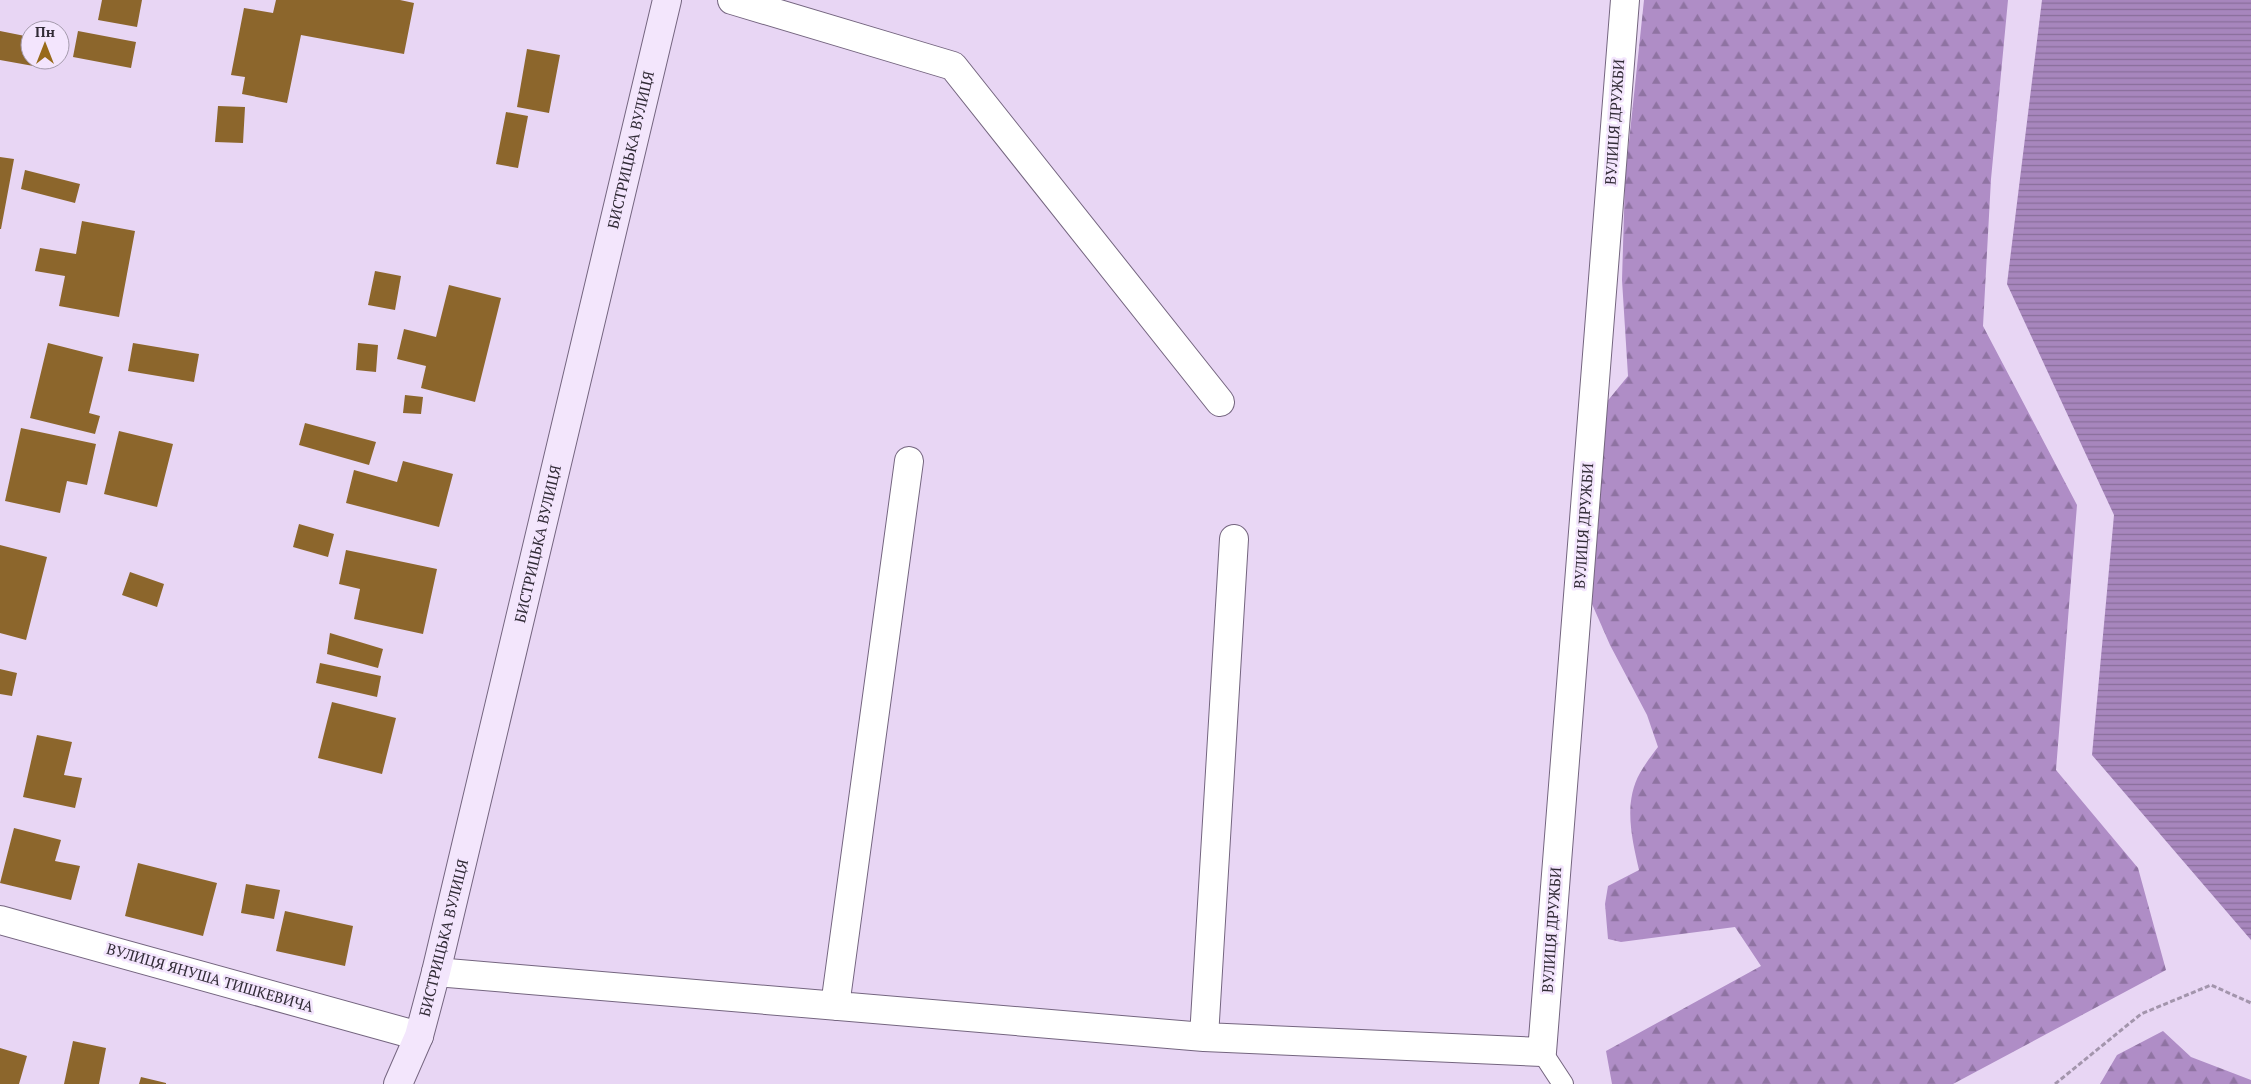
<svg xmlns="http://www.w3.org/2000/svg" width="2251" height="1084" viewBox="0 0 2251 1084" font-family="'PT Serif',serif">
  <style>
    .forest { fill: url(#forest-firs) }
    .water { fill: url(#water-rules) }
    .building { fill: #8c662c }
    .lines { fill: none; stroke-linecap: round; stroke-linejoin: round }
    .lane-casing { stroke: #74657f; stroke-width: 22 }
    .street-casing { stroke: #74657f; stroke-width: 30 }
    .secondary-casing { stroke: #74657f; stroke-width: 30 }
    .path { stroke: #a395ac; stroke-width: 3; stroke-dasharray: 5 2.5; stroke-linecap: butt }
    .lane { stroke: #fff; stroke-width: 20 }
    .street { stroke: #fff; stroke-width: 28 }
    .secondary { stroke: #f3e6fc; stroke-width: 28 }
    .labels { text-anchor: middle; stroke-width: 5; stroke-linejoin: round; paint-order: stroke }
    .street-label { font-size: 15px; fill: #312b36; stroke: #f3e5fd }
  </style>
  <defs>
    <pattern id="forest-firs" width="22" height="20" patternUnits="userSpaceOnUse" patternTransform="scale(1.25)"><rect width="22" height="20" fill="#af8dc6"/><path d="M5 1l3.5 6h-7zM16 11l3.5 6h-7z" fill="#8f73a2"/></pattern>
    <pattern id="water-rules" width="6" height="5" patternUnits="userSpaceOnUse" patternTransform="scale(1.25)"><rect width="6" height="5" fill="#a786bd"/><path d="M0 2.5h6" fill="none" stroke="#896e9a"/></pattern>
  </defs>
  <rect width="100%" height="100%" fill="#e8d6f4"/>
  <!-- forest -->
  <path class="forest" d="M 1644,0 L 2008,0 L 1991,179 L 1983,326 L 2077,505 L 2056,770 L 2138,868 L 2166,970 L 1953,1084 L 1612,1084 L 1606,1051 L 1761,966 L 1735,927 L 1621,942 L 1608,939 L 1605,904 L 1608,886 L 1639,870 C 1632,839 1623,803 1640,773 C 1645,764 1652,755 1658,747 L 1647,715 L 1610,645 L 1592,604 L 1605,404 L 1628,376 L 1622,280 L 1625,180 Z
    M 2163,1031 L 2191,1057 L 2251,1080 L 2251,1084 L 2100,1084 L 2117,1055 Z"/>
  <!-- water -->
  <path class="water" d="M 2042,0 L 2251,0 L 2251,940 L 2092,755 L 2114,515 L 2007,284 Z"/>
  <!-- building -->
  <path class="building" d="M 102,0 L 142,0 L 137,27 L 98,20 Z
    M 276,0 L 400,0 L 414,3 L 404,54 L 301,35 L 287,103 L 242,94 L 245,77 L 231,75 L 244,8 L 273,13 Z
    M 0,31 L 30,37 L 30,60 L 41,60 L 39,67 L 0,60 Z
    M 78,31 L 136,42 L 131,68 L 73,57 Z
    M 527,49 L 560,55 L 549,113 L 517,107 Z
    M 218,106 L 245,107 L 243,143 L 215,142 Z
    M 506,112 L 528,116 L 518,168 L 496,164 Z
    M 0,157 L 14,159 L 1,229 L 0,229 Z
    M 25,170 L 80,184 L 75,203 L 21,189 Z
    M 82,221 L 135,231 L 119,317 L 59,306 L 65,276 L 35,271 L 40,248 L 76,254 Z
    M 375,271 L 401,276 L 395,310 L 368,305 Z
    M 449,285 L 501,298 L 475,402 L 421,388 L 426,366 L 397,359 L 404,329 L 436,337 Z
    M 48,343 L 103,357 L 89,413 L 100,416 L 95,434 L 30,418 Z
    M 133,343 L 199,354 L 194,382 L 128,371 Z
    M 358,343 L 378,345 L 376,372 L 356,370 Z
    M 405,395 L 423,397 L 421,414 L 403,413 Z
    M 305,423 L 376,442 L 369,465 L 299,445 Z
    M 21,428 L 96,444 L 87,485 L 67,481 L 60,513 L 5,501 Z
    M 119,431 L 173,444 L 157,507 L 104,494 Z
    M 403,461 L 453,474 L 439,527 L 346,503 L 354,470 L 397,482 Z
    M 299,524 L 334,534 L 328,557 L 293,547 Z
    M 0,545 L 47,557 L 26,640 L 0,633 Z
    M 346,550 L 437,569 L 423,634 L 354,619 L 360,589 L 339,584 Z
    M 130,572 L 164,584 L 157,607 L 122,595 Z
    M 330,633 L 383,649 L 378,668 L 327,654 Z
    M 320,663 L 381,676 L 377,697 L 316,683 Z
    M 0,669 L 17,673 L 12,696 L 0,694 Z
    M 332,702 L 396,718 L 382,774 L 318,758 Z
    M 37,735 L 72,742 L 64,775 L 82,778 L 75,808 L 23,797 Z
    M 14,828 L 61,840 L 55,861 L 80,866 L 71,900 L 0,883 Z
    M 138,863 L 217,883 L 203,936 L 125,916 Z
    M 246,884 L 280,890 L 274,919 L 241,913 Z
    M 285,911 L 353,926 L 345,966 L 276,951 Z
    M 73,1041 L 106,1048 L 99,1084 L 64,1084 Z
    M 0,1048 L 27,1056 L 19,1084 L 0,1084 Z
    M 141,1077 L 166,1083 L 166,1084 L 139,1084 Z"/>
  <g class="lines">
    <defs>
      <path id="lane" d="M 1542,1052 L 1563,1084"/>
      <path id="street" d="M 732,0 L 953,66 L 1220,402
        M 0,920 L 419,1036
        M 436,972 L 1204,1037 L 1542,1052 L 1625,0
        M 835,1006 L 909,461
        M 1204,1037 L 1234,539"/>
      <path id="secondary" d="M 398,1084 L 419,1036 L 436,972 L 667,0"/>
    </defs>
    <!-- lane casing -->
    <use href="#lane" class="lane-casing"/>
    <!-- street casing -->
    <use href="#street" class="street-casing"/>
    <!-- secondary casing -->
    <use href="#secondary" class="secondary-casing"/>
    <!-- path -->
    <path class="path" d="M 2055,1084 L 2141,1014 L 2211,985 L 2251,1003"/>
    <!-- lane -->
    <use href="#lane" class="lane"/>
    <!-- street -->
    <use href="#street" class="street"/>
    <!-- secondary -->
    <use href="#secondary" class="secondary"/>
  </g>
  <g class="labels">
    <!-- street labels -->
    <g class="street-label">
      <text transform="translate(1615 122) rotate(-86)" y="5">ВУЛИЦЯ ДРУЖБИ</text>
      <text transform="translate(631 150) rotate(-77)" y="5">БИСТРИЦЬКА ВУЛИЦЯ</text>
      <text transform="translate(1584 526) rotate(-86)" y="5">ВУЛИЦЯ ДРУЖБИ</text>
      <text transform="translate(538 544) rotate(-77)" y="5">БИСТРИЦЬКА ВУЛИЦЯ</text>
      <text transform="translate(1552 930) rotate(-86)" y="5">ВУЛИЦЯ ДРУЖБИ</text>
      <text transform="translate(444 938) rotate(-76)" y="5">БИСТРИЦЬКА ВУЛИЦЯ</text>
      <text transform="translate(210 978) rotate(16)" y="5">ВУЛИЦЯ ЯНУША ТИШКЕВИЧА</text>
    </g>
  </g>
  <!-- north arrow -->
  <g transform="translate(45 45)"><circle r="24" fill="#f3e5fd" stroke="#a59bad"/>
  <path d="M0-4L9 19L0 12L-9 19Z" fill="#986a1a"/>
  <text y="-8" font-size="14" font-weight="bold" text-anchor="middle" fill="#312b36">Пн</text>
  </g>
</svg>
